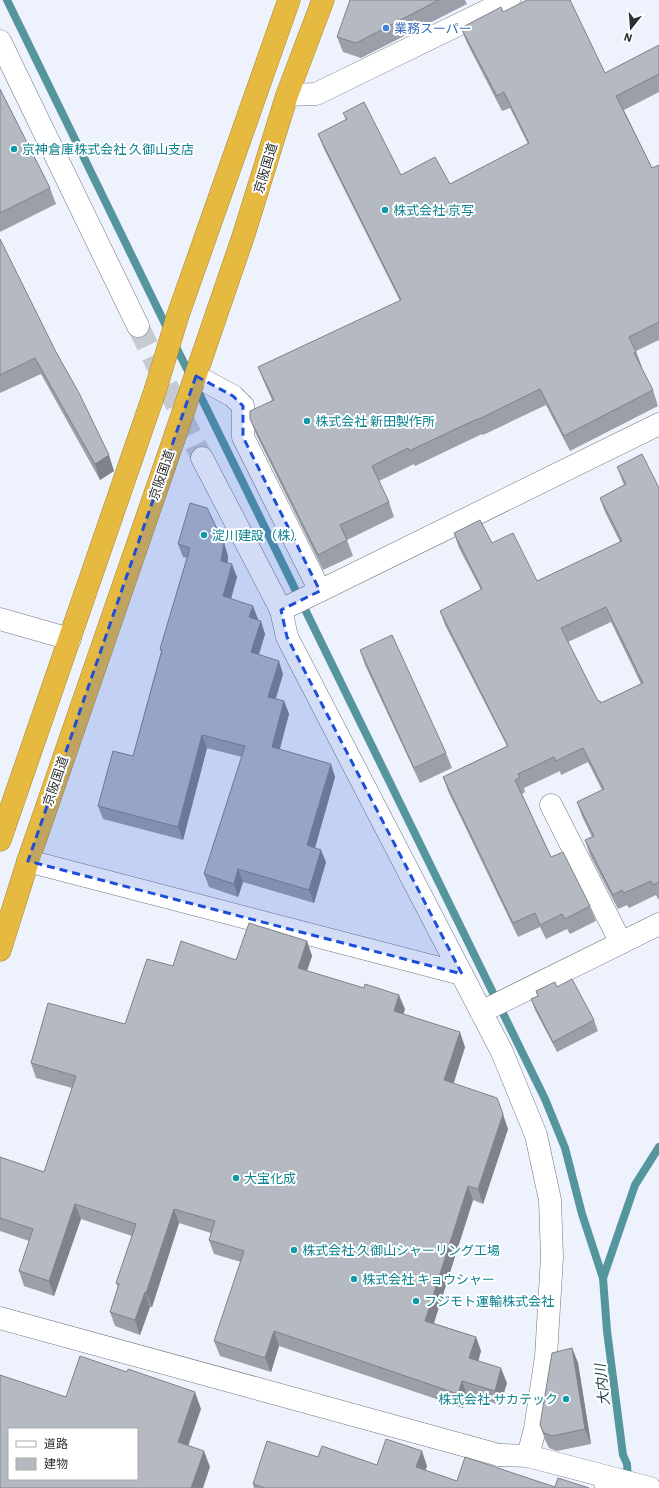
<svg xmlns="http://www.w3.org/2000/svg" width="659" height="1488" viewBox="0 0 659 1488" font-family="'IBM Plex Sans','Noto Sans JP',sans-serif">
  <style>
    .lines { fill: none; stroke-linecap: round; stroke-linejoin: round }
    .stream { stroke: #55969e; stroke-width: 8 }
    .street-tunnel { stroke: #c6cbd3; stroke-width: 22; stroke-dasharray: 22 11; stroke-linecap: butt }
    .street-casing { stroke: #72767e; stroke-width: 23 }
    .secondary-casing { stroke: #72767e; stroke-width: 23 }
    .highway-casing { stroke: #a5893b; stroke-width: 23 }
    .street { stroke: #fff; stroke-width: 22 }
    .secondary { stroke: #fff; stroke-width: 22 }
    .highway { stroke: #e6ba41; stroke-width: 22 }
    .highway-bridge-casing { stroke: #a5893b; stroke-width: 23; stroke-linecap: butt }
    .highway-bridge { stroke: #e6ba41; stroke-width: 22 }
    .wall { fill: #9c9fa7; fill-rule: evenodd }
    .shaded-wall { fill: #7f8288 }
    .building { fill: #b5b9c2; stroke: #7f8288; fill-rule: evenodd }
    .marked { fill: #1d4ed8; fill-opacity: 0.2; stroke: #1d4ed8; stroke-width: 3; stroke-dasharray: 8 5; stroke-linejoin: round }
    .shop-dot { fill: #3f7fe0; stroke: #fff; stroke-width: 1.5 }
    .culture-dot { fill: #0f9aa8; stroke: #fff; stroke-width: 1.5 }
    .labels { text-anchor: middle; stroke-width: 4; stroke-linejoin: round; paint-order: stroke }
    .shop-label { font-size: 13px; fill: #366cbe; stroke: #fff; text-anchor: start }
    .culture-label { font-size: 13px; fill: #0d838f; stroke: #fff; text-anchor: start }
    .street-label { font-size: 13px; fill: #2c2e31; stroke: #fff }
    .water-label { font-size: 14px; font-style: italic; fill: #133e43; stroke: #fff }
  </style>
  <rect width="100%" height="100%" fill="#edf2fc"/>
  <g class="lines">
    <!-- stream -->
    <path class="stream" d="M 7,0 L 169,332
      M 174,343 L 191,377
      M 196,387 L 545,1099 L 565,1148 L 582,1214 L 603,1278 L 607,1331 L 623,1455 L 627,1464 L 628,1481
      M 603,1278 L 635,1185 L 659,1147"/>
    <!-- street-tunnel -->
    <path class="street-tunnel" d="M 138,326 L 202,458"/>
    <defs>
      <path id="street" d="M 0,41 L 138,326
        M 287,95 L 316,94 L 509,0
        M 196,376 L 233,396 L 243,406 L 243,437 L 320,591
        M 202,458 L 281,610 L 287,637 L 502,1052 L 536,1135 L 550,1200 L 552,1257 L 546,1357 L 535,1429 L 528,1456 L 499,1455
        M 281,610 L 659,424
        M 0,619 L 70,639
        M 551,805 L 621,943
        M 28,861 L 462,974
        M 481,1012 L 659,924
        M 528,1456 L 650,1488"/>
      <path id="secondary" d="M 0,1318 L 499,1455
        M 604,1477 L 606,1488"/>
      <path id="highway" d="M 178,315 L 289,0
        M 193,383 L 244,234 L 287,95 L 323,0
        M 0,840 L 155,391
        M 0,950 L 28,861 L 175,436"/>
    </defs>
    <!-- street casing -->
    <use href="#street" class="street-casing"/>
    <!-- secondary casing -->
    <use href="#secondary" class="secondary-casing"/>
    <!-- highway casing -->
    <use href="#highway" class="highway-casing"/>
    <!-- street -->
    <use href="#street" class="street"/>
    <!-- secondary -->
    <use href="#secondary" class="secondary"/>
    <!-- highway -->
    <use href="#highway" class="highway"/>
    <defs>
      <path id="highway-bridge" d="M 155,391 L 178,315
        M 175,436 L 193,383"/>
    </defs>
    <!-- highway-bridge casing -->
    <use href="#highway-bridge" class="highway-bridge-casing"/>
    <!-- highway-bridge -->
    <use href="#highway-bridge" class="highway-bridge"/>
  </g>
  <!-- wall -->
  <path class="wall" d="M 350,0 L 465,0 L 467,4 L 361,58 L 343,52 L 337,37 Z
    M 503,12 L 605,73 L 659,45 L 659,92 L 624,110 L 652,168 L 659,165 L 659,340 L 636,351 L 642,367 L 641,367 L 653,390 L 658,406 L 570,451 L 546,405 L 483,435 L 482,434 L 415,466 L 414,464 L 379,481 L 389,502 L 394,517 L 347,540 L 353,556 L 323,570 L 256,434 L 250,419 L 272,400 L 264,382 L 258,367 L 400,301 L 324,149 L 318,134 L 346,120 L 343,113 L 401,175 L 450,184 L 528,144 L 510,108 L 502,111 L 467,43 L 461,28 Z
    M 0,89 L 50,188 L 56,204 L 0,232 Z
    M 0,239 L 114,471 L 100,480 L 41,374 L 0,393 Z
    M 617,467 L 659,488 L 659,899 L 658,899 L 656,895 L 629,908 L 627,905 L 618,909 L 590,855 L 585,840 L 592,837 L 582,816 L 577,802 L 602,790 L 588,762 L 561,775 L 560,771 L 524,788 L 525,792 L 522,794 L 551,857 L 590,906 L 596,921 L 570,934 L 567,929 L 546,939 L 540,927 L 518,937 L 448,791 L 443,777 L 507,746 L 445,625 L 440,611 L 481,590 L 459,548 L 454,533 L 492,543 L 537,581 L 620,542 L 605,512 L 600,498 L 624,485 ZM 611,622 L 641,684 L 601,703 L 598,701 L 568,642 Z
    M 224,543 L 228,556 L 228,563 L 237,577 L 231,599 L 258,619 L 257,620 L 265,634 L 259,655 L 283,674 L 276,699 L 284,701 L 289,714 L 279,750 L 335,777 L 315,848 L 326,862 L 314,903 L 243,882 L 238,897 L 209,887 L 204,874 L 242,757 L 207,748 L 183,840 L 103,819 L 98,806 L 133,756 L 161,652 L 160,649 L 187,558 L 183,557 L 178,544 Z
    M 360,650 L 446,753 L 452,768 L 420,783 L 365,665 Z
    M 307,941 L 312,956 L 307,971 L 405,1009 L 403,1014 L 465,1047 L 453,1083 L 508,1129 L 483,1204 L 473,1200 L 434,1323 L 476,1337 L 481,1351 L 478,1361 L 507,1383 L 500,1405 L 467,1395 L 463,1408 L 279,1346 L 271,1372 L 220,1356 L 214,1341 L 241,1262 L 214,1254 L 209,1240 L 211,1233 L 179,1223 L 152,1307 L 150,1307 L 140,1335 L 115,1326 L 110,1312 L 118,1287 L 116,1283 L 132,1236 L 81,1219 L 54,1296 L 24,1286 L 19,1271 L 29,1241 L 0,1231 L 0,1157 L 44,1172 L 72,1088 L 36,1078 L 31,1063 L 125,1024 L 173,966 L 236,960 Z
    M 557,987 L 594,1020 L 598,1031 L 557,1052 L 535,1010 L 531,999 L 538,996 L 536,991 Z
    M 572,1348 L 578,1363 L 591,1444 L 557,1451 L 549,1448 L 545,1440 L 540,1425 Z
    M 318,1457 L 377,1465 L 427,1466 L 425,1470 L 457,1481 L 589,1488 L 254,1488 L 253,1484 Z"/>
  <!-- shaded-wall -->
  <path class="shaded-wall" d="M 109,455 L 114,471 L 100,480 L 95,464 Z
    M 224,543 L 228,556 L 226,574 L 221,561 Z
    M 232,564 L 237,577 L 228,609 L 223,596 Z
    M 253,606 L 258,619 L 254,630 L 249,617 Z
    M 261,621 L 265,634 L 255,665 L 251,652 Z
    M 279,661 L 283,674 L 272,709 L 268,697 Z
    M 284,701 L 289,714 L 277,760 L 272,747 Z
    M 202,735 L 207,748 L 183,840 L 178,827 Z
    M 331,764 L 335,777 L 312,858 L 307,845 Z
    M 321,850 L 326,862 L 314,903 L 309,890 Z
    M 238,869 L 243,882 L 238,897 L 234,884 Z
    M 307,941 L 312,956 L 303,982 L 298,968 Z
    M 399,995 L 405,1009 L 400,1026 L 394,1011 Z
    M 460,1032 L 465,1047 L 450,1095 L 444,1080 Z
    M 503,1114 L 508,1129 L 483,1204 L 478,1189 Z
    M 468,1186 L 473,1200 L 430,1335 L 425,1321 Z
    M 75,1204 L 81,1219 L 54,1296 L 49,1281 Z
    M 174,1209 L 179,1223 L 152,1307 L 146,1293 Z
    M 145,1292 L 150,1307 L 140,1335 L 135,1320 Z
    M 274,1331 L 279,1346 L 271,1372 L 265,1358 Z
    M 476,1337 L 481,1351 L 475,1373 L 469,1358 Z
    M 572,1348 L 578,1363 L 591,1444 L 585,1429 Z
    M 501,1368 L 507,1383 L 500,1405 L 495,1391 Z
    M 462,1381 L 467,1395 L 463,1408 L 458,1394 Z
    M 195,1392 L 201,1409 L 184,1458 L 178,1442 Z
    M 204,1451 L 210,1467 L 203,1488 L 191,1488 Z
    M 422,1451 L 427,1466 L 421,1482 L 416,1467 Z"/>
  <!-- building -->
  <path class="building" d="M 350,0 L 439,0 L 356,43 L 337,37 Z
    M 527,0 L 570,0 L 605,73 L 659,45 L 659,74 L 616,96 L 652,168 L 659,165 L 659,322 L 629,337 L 636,352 L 634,353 L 653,390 L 564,436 L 540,389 L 477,420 L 477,419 L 409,451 L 408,448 L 372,466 L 389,502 L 340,525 L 347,540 L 318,555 L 250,419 L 250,411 L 274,400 L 258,367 L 401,300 L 318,134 L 347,119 L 343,113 L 364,102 L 401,175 L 435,157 L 450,184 L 529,143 L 504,92 L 497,96 L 461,28 L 501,7 L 503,12 Z
    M 0,89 L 50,188 L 0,213 Z
    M 0,239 L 56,352 L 79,393 L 109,455 L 95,464 L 35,358 L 0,375 Z
    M 642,454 L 659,488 L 659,882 L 653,885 L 651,881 L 624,893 L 622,890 L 613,895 L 585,840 L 594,836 L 577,802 L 604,789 L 583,748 L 556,761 L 554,757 L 518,774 L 520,778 L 515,780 L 551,857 L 563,852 L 590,906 L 565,919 L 562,914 L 540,925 L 535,913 L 513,923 L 443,777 L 508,746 L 440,611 L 482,589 L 454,533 L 480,520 L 492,543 L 513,533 L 537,581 L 622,541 L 600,498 L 626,484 L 617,467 ZM 606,607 L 643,683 L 601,703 L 600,701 L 598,701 L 561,628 Z
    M 190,503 L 207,508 L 224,543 L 221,561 L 232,564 L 223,596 L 253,606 L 249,617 L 261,621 L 251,652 L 279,661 L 268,697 L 284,701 L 272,747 L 331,764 L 307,845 L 321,850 L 309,890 L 238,869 L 234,884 L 204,874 L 245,746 L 202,735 L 178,827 L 98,806 L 113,751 L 133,756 L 162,650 L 160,649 L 190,548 L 178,544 Z
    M 392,635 L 446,753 L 414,768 L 360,650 Z
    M 249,923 L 307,941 L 298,968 L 364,988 L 365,984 L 399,995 L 394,1011 L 460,1032 L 444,1080 L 497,1098 L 503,1114 L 478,1189 L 468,1186 L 425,1321 L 476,1337 L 469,1358 L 501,1368 L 495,1391 L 462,1381 L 458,1394 L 274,1331 L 265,1358 L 214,1341 L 244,1251 L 209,1240 L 215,1221 L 174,1209 L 146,1293 L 145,1292 L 135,1320 L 110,1312 L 119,1284 L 116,1283 L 136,1224 L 75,1204 L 49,1281 L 19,1271 L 33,1229 L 0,1218 L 0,1157 L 44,1172 L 76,1076 L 31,1063 L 48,1003 L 125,1024 L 147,959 L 173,966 L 181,941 L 236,960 Z
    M 572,979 L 594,1020 L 553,1042 L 531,999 L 538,996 L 536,991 L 555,982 L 557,987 Z
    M 572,1348 L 585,1429 L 552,1436 L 544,1433 L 540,1425 L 552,1353 Z
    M 80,1356 L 127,1372 L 128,1369 L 195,1392 L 178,1442 L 204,1451 L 191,1488 L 0,1488 L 0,1375 L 66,1397 ZM 9,1429 L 137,1429 L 137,1479 L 9,1479 Z
    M 386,1439 L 422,1451 L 416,1467 L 457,1481 L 465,1457 L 555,1487 L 558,1478 L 589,1488 L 265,1488 L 253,1484 L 267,1441 L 318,1457 L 322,1446 L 377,1465 Z"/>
  <!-- marked area -->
  <path class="marked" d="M 196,376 L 233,396 L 243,406 L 243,437 L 320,591 L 281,610 L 287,637 L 462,974 L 28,861 Z"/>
  <!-- markers -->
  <circle class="shop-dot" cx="386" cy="28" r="4"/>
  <g class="culture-dot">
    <circle cx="14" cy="149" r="4"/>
    <circle cx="385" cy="210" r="4"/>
    <circle cx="307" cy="421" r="4"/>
    <circle cx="204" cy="535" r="4"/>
    <circle cx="236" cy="1178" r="4"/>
    <circle cx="294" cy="1250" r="4"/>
    <circle cx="354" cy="1279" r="4"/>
    <circle cx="416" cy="1301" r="4"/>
    <circle cx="566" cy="1399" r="4"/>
  </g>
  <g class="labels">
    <!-- shop labels -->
    <g class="shop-label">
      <text x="394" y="33">業務スーパー</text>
    </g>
    <!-- culture labels -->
    <g class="culture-label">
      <text x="22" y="154">京神倉庫株式会社 久御山支店</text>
      <text x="393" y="215">株式会社 京写</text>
      <text x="315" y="426">株式会社 新田製作所</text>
      <text x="212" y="540">淀川建設（株）</text>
      <text x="244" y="1183">大宝化成</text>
      <text x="302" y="1255">株式会社 久御山シャーリング工場</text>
      <text x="362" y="1284">株式会社 キョウシャー</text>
      <text x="424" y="1306">フジモト運輸株式会社</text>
      <text x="558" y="1404" text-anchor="end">株式会社 サカテック</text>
    </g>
    <!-- street labels -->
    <g class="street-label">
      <text transform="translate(265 168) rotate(-73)" y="5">京阪国道</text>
      <text transform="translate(161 475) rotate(-71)" y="5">京阪国道</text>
      <text transform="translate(55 781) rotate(-71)" y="5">京阪国道</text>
    </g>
    <!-- water labels -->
    <g class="water-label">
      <text transform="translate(602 1385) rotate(-96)" y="5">大内川</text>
    </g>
  </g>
  <!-- legend -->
  <rect x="8" y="1428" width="130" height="52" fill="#ffffff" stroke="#ababad"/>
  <rect x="16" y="1441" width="20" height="6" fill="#ffffff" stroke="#ababad"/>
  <text x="44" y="1448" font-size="12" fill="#2c2e31">道路</text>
  <rect x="16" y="1458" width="20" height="12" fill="#b5b9c2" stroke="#ababad"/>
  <text x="44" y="1468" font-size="12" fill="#2c2e31">建物</text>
  <!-- north arrow -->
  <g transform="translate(631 28) rotate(197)" stroke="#ffffff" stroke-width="3" paint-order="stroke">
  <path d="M0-3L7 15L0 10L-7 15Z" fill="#2c2e31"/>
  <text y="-6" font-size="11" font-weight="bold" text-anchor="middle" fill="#2c2e31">N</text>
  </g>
</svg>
